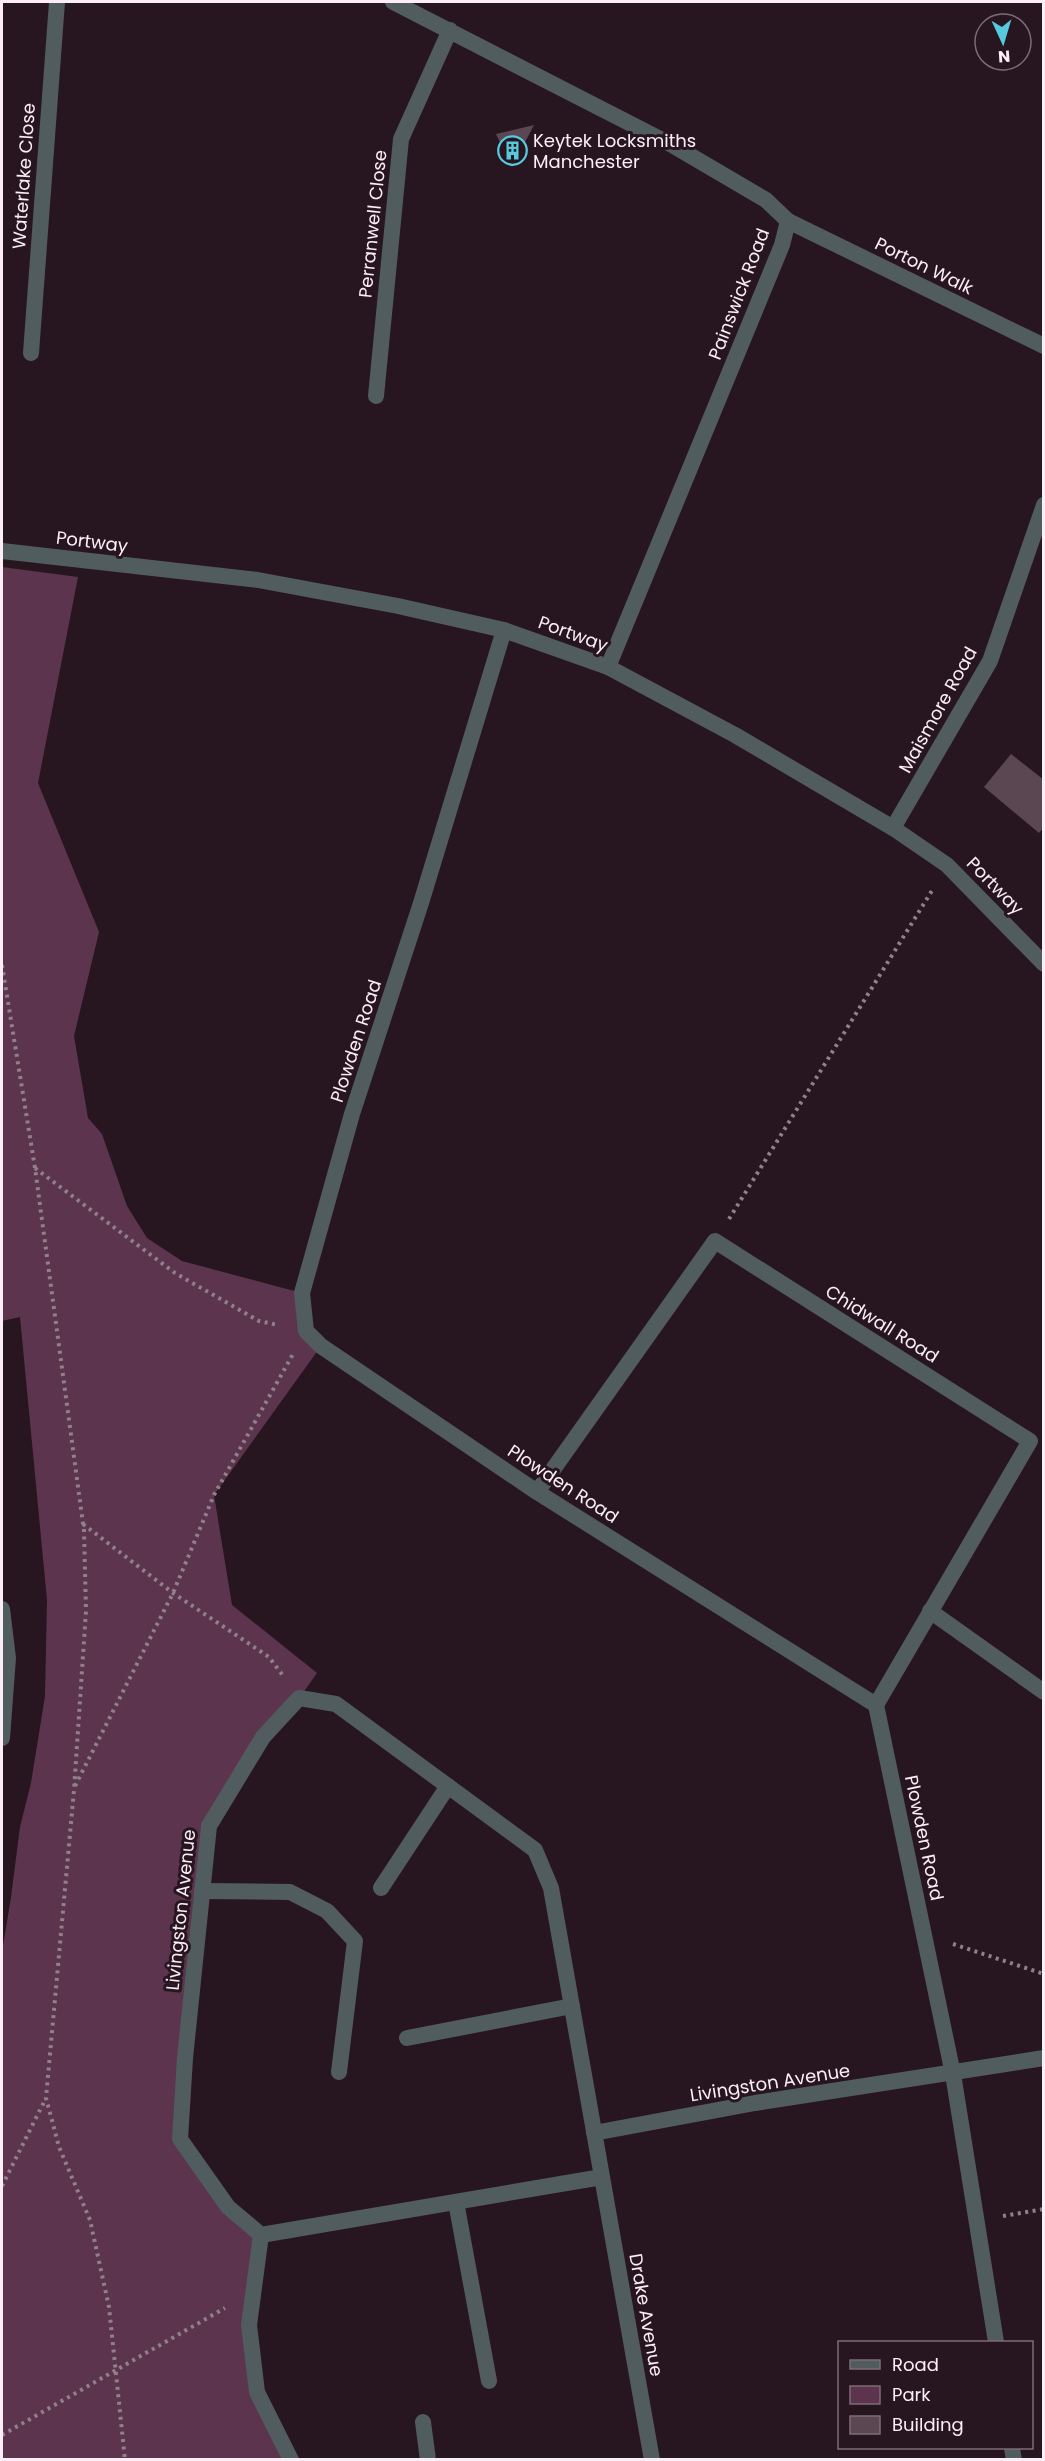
<svg xmlns="http://www.w3.org/2000/svg" width="1045" height="2461" viewBox="0 0 1045 2461" font-family="Poppins,sans-serif">
  <style>
    .green { fill: #5c344e }
    .building { fill: #5b4752 }
    .lines { fill: none; stroke-linecap: round; stroke-linejoin: round }
    .path { stroke: #8f8089; stroke-width: 4; stroke-dasharray: 3 4.5; stroke-linecap: butt }
    .service { stroke: #505c5e; stroke-width: 16 }
    .pedestrian { stroke: #505c5e; stroke-width: 16 }
    .minor { stroke: #505c5e; stroke-width: 16 }
    .tertiary { stroke: #505c5e; stroke-width: 16 }
    .labels { text-anchor: middle; stroke-width: 6; stroke-linejoin: round; paint-order: stroke }
    .poi-label { font-size: 18px; fill: #fbeef6; stroke: #271620; text-anchor: start }
    .street-label { font-size: 18px; fill: #fbeef6; stroke: #271620 }
  </style>
  <rect width="100%" height="100%" fill="#271620"/>
  <!-- green -->
  <path class="green" d="M 2,567 L 78,577 L 38,783 L 99,932 L 74,1036 L 88,1118 L 102,1134 L 127,1206 L 147,1238 L 182,1261 L 302,1293 L 306,1331 L 321,1346 L 214,1495 L 232,1605 L 317,1673 L 209,1826 L 180,2139 L 261,2235 L 249,2325 L 257,2392 L 291,2459 L 2,2459 L 2,1952 L 11,1897 L 20,1827 L 31,1783 L 45,1696 L 47,1600 L 20,1317 L 2,1321 Z"/>
  <!-- building -->
  <path class="building" d="M 534,125 L 512,167 L 496,134 Z
    M 1011,754 L 1044,780 L 1044,827 L 1039,833 L 984,787 Z"/>
  <g class="lines">
    <!-- path -->
    <path class="path" d="M 2,965 L 35,1168 L 84,1531 L 86,1611 L 74,1790 L 46,2098 L 59,2147 L 90,2220 L 109,2307 L 125,2460
      M 35,1168 L 175,1273 L 259,1321 L 278,1325
      M 729,1219 L 933,889
      M 83,1524 L 173,1593 L 269,1657 L 284,1677
      M 75,1786 L 173,1593 L 214,1495 L 293,1354
      M 953,1944 L 1044,1974
      M 2,2186 L 46,2098
      M 1003,2216 L 1044,2209
      M 2,2435 L 225,2308"/>
    <!-- service -->
    <path class="service" d="M 930,1611 L 1044,1692
      M 381,1888 L 448,1786
      M 202,1891 L 290,1892 L 327,1911 L 355,1941 L 339,2072
      M 407,2038 L 572,2006
      M 456,2202 L 489,2381
      M 423,2422 L 428,2460"/>
    <!-- pedestrian -->
    <path class="pedestrian" d="M 788,221 L 1044,346"/>
    <!-- minor -->
    <path class="minor" d="M 393,2 L 674,146 L 766,200 L 788,221 L 782,245 L 608,667
      M 31,353 L 57,2
      M 376,396 L 401,139 L 450,30
      M 504,630 L 421,903 L 352,1114 L 302,1293 L 306,1331 L 321,1346 L 537,1492 L 876,1705 L 953,2074 L 996,2342
      M 893,828 L 990,661 L 1044,505
      M 537,1492 L 715,1241 L 1030,1441 L 876,1705
      M 2,1609 L 8,1658 L 2,1738
      M 594,2133 L 755,2103 L 1044,2058
      M 602,2177 L 261,2235 L 228,2207 L 180,2139 L 185,2058 L 209,1826 L 263,1737 L 299,1698 L 336,1704 L 535,1850 L 551,1888 L 652,2460
      M 261,2235 L 249,2325 L 257,2392 L 291,2460
      M 1012,2448 L 1014,2460"/>
    <!-- tertiary -->
    <path class="tertiary" d="M 2,551 L 258,580 L 398,606 L 504,630 L 608,667 L 735,735 L 893,828 L 947,865 L 1044,964"/>
  </g>
  <!-- icons -->
  <defs>
    <symbol id="building-ring" viewBox="-11 -11 22 22"><circle r="9.5" fill="#271620" stroke="#55cadf" stroke-width="1.5"/><path d="M-4-6H4V6H1V3H-1V6H-4ZM-2.5-4.3h1.7v1.8h-1.7ZM.8-4.3h1.7v1.8H.8ZM-2.5-1h1.7V.8h-1.7ZM.8-1h1.7V.8H.8Z" fill="#55cadf"/></symbol>
  </defs>
  <g fill-rule="evenodd">
    <use href="#building-ring" x="496" y="134" width="33" height="33"/>
  </g>
  <g class="labels">
    <!-- poi labels -->
    <g class="poi-label">
      <text x="533" y="147">Keytek Locksmiths<tspan x="533" dy="21">Manchester</tspan></text>
    </g>
    <!-- street labels -->
    <g class="street-label">
      <text transform="translate(24 176) rotate(-86)" y="6">Waterlake Close</text>
      <text transform="translate(373 224) rotate(-84)" y="6">Perranwell Close</text>
      <text transform="translate(924 266) rotate(26)" y="6">Porton Walk</text>
      <text transform="translate(739 294) rotate(-69)" y="6">Painswick Road</text>
      <text transform="translate(92 542) rotate(7)" y="6">Portway</text>
      <text transform="translate(573 634) rotate(20)" y="6">Portway</text>
      <text transform="translate(938 710) rotate(-61)" y="6">Maismore Road</text>
      <text transform="translate(995 886) rotate(46)" y="6">Portway</text>
      <text transform="translate(356 1041) rotate(-72)" y="6">Plowden Road</text>
      <text transform="translate(882 1324) rotate(32)" y="6">Chidwall Road</text>
      <text transform="translate(563 1484) rotate(33)" y="6">Plowden Road</text>
      <text transform="translate(924 1838) rotate(78)" y="6">Plowden Road</text>
      <text transform="translate(181 1910) rotate(-84)" y="6">Livingston Avenue</text>
      <text transform="translate(770 2083) rotate(-9)" y="6">Livingston Avenue</text>
      <text transform="translate(646 2315) rotate(80)" y="6">Drake Avenue</text>
    </g>
  </g>
  <!-- border -->
  <rect width="1045" height="2461" fill="none" stroke="#fbeef6" stroke-width="6"/>
  <!-- legend -->
  <rect x="838" y="2341" width="195" height="108" fill="#271620" stroke="#7c6c76" stroke-width="1.5"/>
  <rect x="850" y="2360" width="30" height="9" fill="#505c5e" stroke="#7c6c76" stroke-width="1.5"/>
  <text x="892" y="2371" font-size="18" fill="#fbeef6">Road</text>
  <rect x="850" y="2386" width="30" height="18" fill="#5c344e" stroke="#7c6c76" stroke-width="1.5"/>
  <text x="892" y="2401" font-size="18" fill="#fbeef6">Park</text>
  <rect x="850" y="2416" width="30" height="18" fill="#5b4752" stroke="#7c6c76" stroke-width="1.5"/>
  <text x="892" y="2431" font-size="18" fill="#fbeef6">Building</text>
  <!-- north arrow -->
  <g transform="translate(1003 42) rotate(176)"><circle r="28" fill="#271620" stroke="#7c6c76" stroke-width="1.5"/>
  <path d="M0-4.5L10 22L0 15L-10 22Z" fill="#55cadf"/>
  <text y="-9" font-size="16" font-weight="bold" text-anchor="middle" fill="#fbeef6">N</text>
  </g>
</svg>
